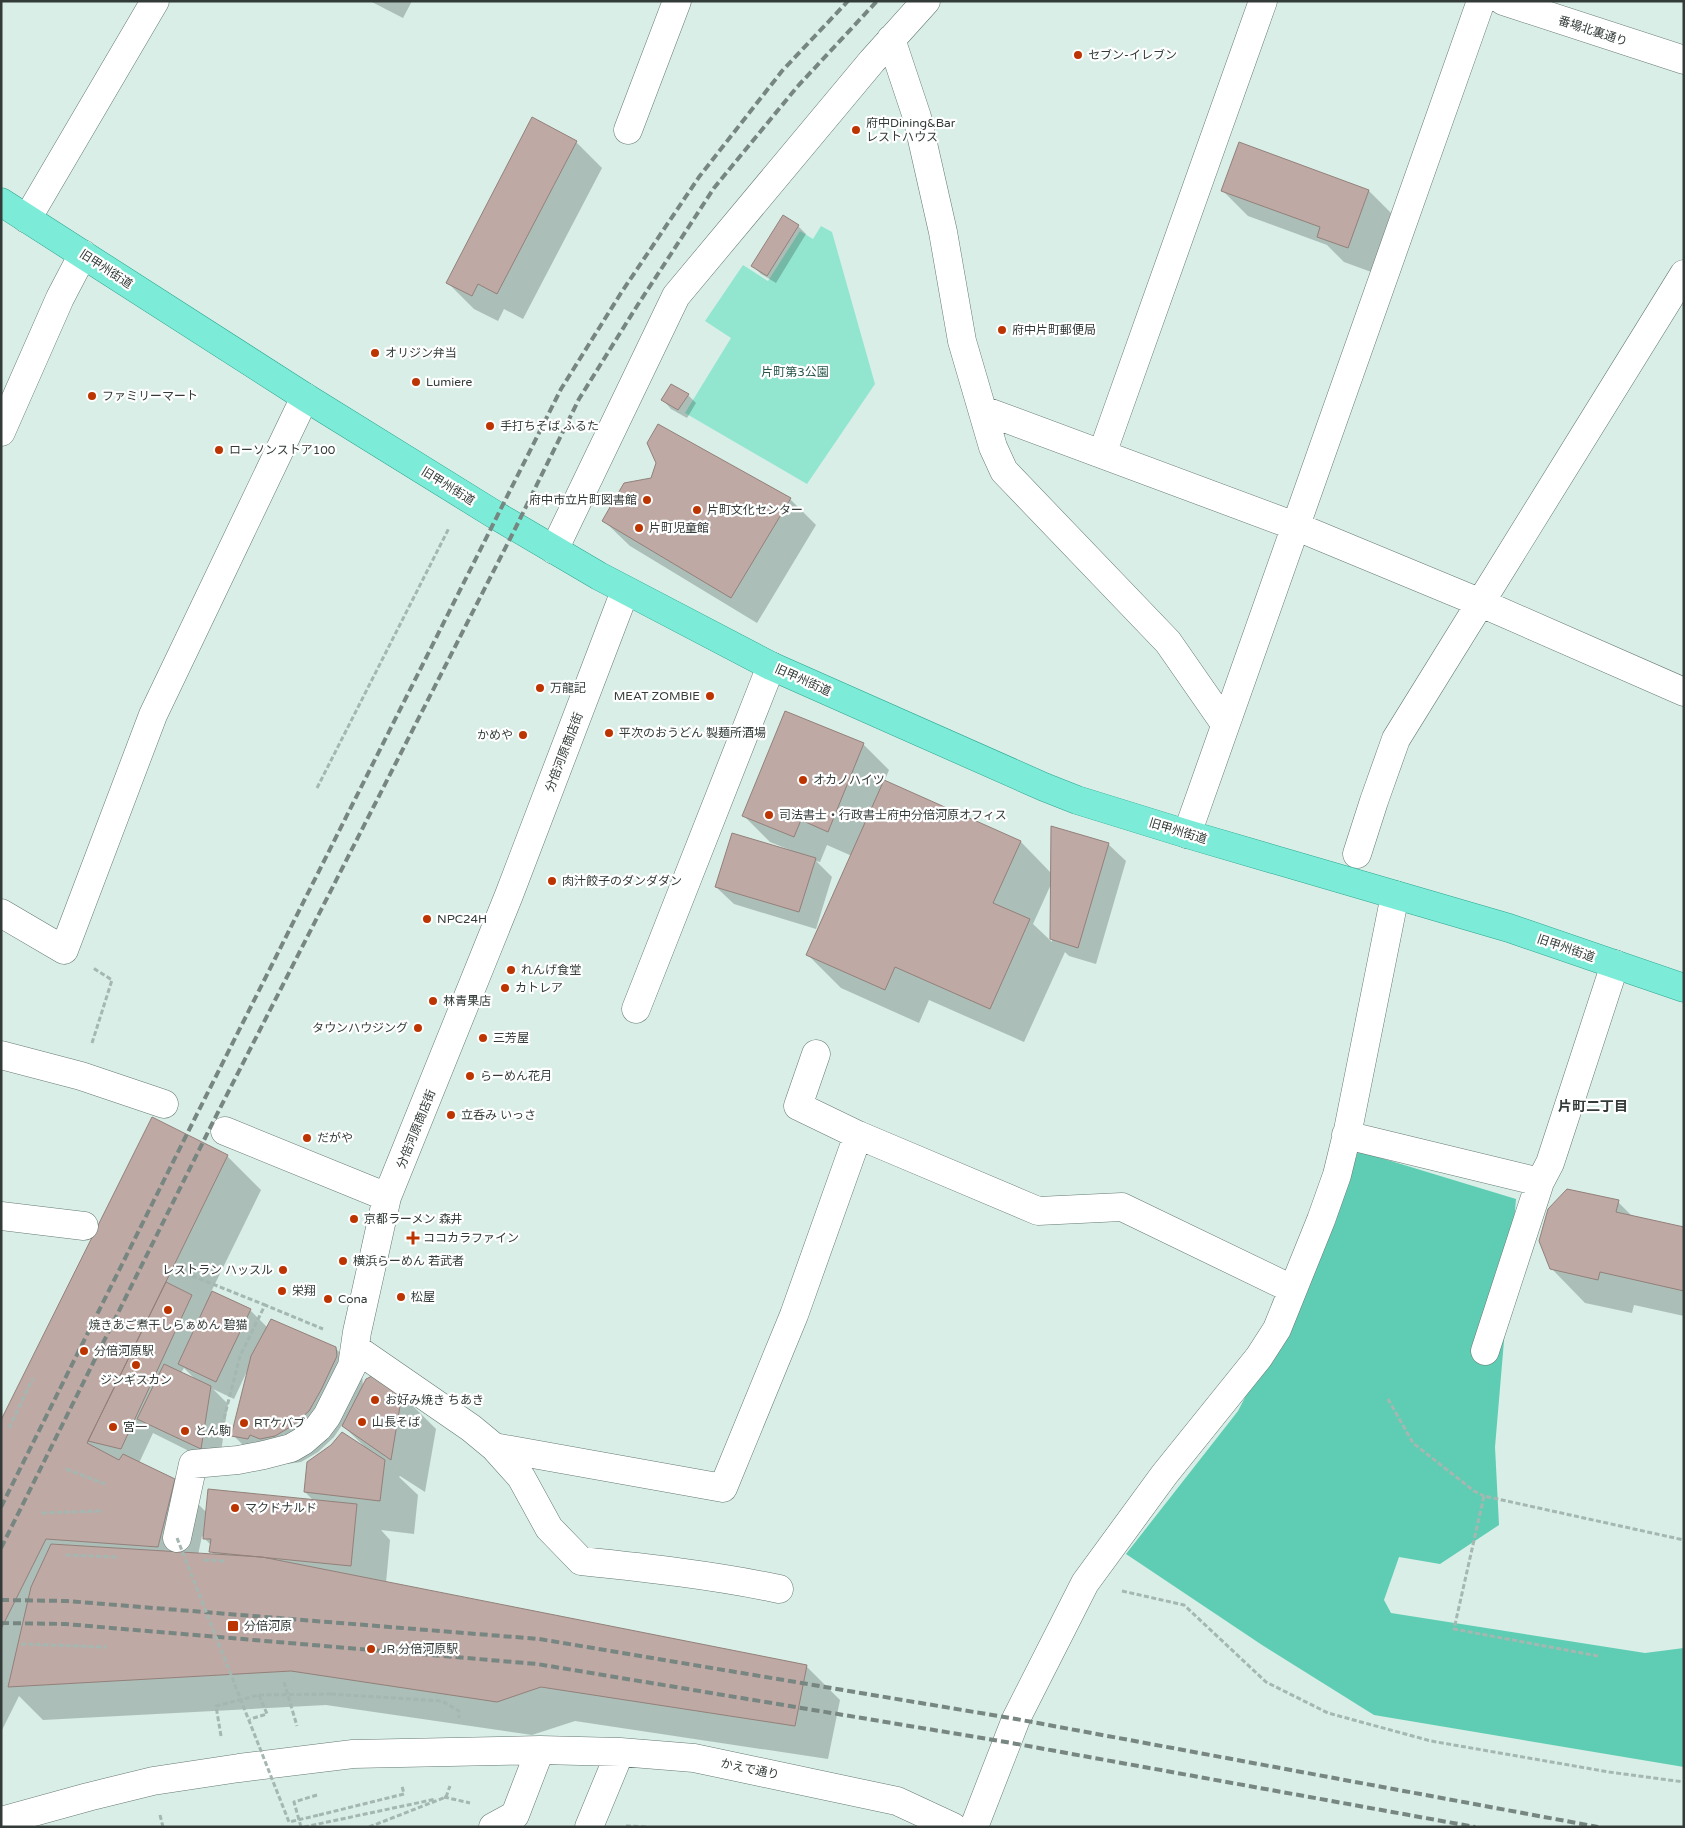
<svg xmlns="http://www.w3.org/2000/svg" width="1685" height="1828" viewBox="0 0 1685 1828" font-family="'Varela Round','Noto Sans JP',sans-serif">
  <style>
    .green { fill: #92e6d0 }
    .forest { fill: #5fcdb3 }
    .shadow { fill: #0003; fill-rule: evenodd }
    .building { fill: #bea9a4; stroke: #93807a }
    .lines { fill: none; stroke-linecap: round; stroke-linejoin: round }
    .minor-casing { stroke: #657973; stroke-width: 29 }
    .major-casing { stroke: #2aa58e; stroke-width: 29 }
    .path { stroke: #a5b7b1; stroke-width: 3; stroke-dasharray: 5 2.5; stroke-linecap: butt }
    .minor { stroke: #fff; stroke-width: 28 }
    .major { stroke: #7cebd7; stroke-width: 28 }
    .rail { stroke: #788682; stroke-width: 4; stroke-dasharray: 8 4; stroke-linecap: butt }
    .path-bridge { stroke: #a5b7b1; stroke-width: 3; stroke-dasharray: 5 2.5; stroke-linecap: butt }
    .poi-dot { fill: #bc3400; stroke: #fff; stroke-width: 2 }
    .labels { text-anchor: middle; stroke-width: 4.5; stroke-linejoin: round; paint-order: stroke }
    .street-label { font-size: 12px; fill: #323b38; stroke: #fff }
    .poi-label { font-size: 12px; fill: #323b38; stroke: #fff; text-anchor: start }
    .park-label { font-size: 12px; fill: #26554a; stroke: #fff }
    .neighbourhood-label { font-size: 14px; font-weight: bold; fill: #323b38; stroke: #fff }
  </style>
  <rect width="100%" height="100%" fill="#d8eee7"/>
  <!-- green -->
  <path class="green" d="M 821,226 L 832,232 L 875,384 L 807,484 L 685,413 L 731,338 L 705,321 L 743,265 L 768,281 L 800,231 L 813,239 Z"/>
  <!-- forest -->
  <path class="forest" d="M 1358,1151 L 1516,1199 L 1495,1447 L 1499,1525 L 1440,1564 L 1399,1557 L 1384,1600 L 1391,1613 L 1645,1653 L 1684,1648 L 1684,1767 L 1374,1715 L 1262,1645 L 1126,1554 L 1238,1411 L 1335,1223 Z"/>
  <!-- shadow -->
  <path class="shadow" d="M 370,1 L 412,1 L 403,18 Z
    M 576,142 L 602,168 L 523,319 L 504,309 L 498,321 L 474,309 L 448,283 Z
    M 1239,144 L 1369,191 L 1395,217 L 1374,273 L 1344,262 L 1327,245 L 1248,216 L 1222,190 Z
    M 798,226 L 806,234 L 776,283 L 761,274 L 753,266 Z
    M 688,395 L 696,403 L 687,418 L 671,409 L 663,400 Z
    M 658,426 L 790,499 L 816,525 L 757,623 L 630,546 L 604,521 L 652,479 L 658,463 Z
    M 863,744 L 889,770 L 884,782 L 1021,842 L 1052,874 L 1108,844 L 1126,861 L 1096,964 L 1069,956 L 1065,952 L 1024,1042 L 929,1000 L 919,1023 L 841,988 L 807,954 L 852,856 L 827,845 L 820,862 L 816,861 L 832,877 L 816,929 L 734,904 L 716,887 L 790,852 L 790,850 L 770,842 L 744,816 ZM 1052,882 L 1052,942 L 1033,924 Z
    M 227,1156 L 261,1190 L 211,1292 L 250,1310 L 268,1328 L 335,1348 L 362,1374 L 363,1387 L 402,1395 L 436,1429 L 425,1492 L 400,1476 L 399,1477 L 418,1495 L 414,1534 L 381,1530 L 390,1540 L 386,1583 L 806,1666 L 840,1700 L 828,1759 L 575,1721 L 532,1735 L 326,1705 L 43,1720 L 19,1696 L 1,1732 L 1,1423 ZM 184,1368 L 195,1379 L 181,1373 ZM 248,1369 L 233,1435 L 259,1461 L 276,1460 L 287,1464 L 301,1462 L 318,1452 L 334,1437 L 342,1425 L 365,1447 L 305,1492 L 315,1502 L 207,1513 L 174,1480 L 139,1463 L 153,1433 L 219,1466 L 228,1404 L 213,1389 L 234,1399 ZM 202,1536 L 211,1545 L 211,1551 L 215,1556 L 198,1555 Z
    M 1618,1202 L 1634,1218 L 1684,1229 L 1684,1316 L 1634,1305 L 1632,1313 L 1585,1303 L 1551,1268 Z"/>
  <!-- building -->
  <path class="building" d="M 532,117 L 577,141 L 497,294 L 478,284 L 472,296 L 446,283 Z
    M 1239,142 L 1369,190 L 1348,248 L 1317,237 L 1320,227 L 1221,191 Z
    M 783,215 L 799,225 L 767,276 L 751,266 Z
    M 671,384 L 689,394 L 678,410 L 661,400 Z
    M 658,424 L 791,498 L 731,598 L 602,521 L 624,483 L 651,478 L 656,463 L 647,443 Z
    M 785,711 L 864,743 L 828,832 L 801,820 L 794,837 L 742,816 Z
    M 884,780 L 1021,841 L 993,903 L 1030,919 L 990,1009 L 895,967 L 885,990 L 806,955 Z
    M 1051,826 L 1109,843 L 1078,948 L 1050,939 Z
    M 732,833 L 816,858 L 799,912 L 715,887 Z
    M 152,1117 L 228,1155 L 87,1443 L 119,1460 L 123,1454 L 175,1479 L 158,1547 L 46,1539 L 1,1629 L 1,1420 Z
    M 1567,1189 L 1619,1200 L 1616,1212 L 1684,1227 L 1684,1291 L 1600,1272 L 1598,1280 L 1550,1269 L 1539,1241 L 1548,1209 Z
    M 166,1282 L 192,1295 L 121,1449 L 88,1441 Z
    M 212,1291 L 251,1309 L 216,1382 L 178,1364 Z
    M 271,1319 L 336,1347 L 337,1356 L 321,1390 L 309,1411 L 292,1426 L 275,1436 L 260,1439 L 250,1435 L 248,1439 L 231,1436 L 251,1356 Z
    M 164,1364 L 211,1386 L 201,1449 L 137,1419 Z
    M 374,1375 L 402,1394 L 391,1460 L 342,1426 L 366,1379 Z
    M 342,1432 L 385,1460 L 380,1501 L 304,1492 L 307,1462 L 331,1445 Z
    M 208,1489 L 357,1504 L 351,1566 L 209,1552 L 211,1539 L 203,1539 Z
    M 51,1544 L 262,1557 L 807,1665 L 795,1726 L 541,1687 L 497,1702 L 291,1671 L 8,1687 L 31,1587 Z"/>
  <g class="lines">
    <defs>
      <path id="minor" d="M 1503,1 L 1684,60
        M 891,39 L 917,117 L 943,232 L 962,341 L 993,447 L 1004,471 L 1168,642 L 1225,724
        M 628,130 L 677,1
        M 27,219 L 155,1
        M 983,410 L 1295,526 L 1481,603 L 1684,692
        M 1,432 L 60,298 L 83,254
        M 1102,454 L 1263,1
        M 554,550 L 676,296 L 872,61 L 926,1
        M 1187,834 L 1481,1
        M 1357,854 L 1374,801 L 1396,739 L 1684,274
        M 1,913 L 64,950 L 153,715 L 305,397
        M 636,1009 L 771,666
        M 816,1054 L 798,1106 L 858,1135 L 1038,1211 L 1122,1207 L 1292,1289
        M 1,1055 L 81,1076 L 164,1104
        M 225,1131 L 387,1197
        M 1346,1135 L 1540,1182 L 1550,1163 L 1615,964
        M 1,1216 L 84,1226
        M 355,1348 L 471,1428 L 494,1447 L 723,1488 L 794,1315 L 858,1135
        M 1485,1351 L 1540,1182
        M 494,1447 L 521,1477 L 549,1528 L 581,1561 C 647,1568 713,1575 779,1589
        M 177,1538 L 193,1464 L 238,1460 L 264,1455 L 291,1448 L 303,1441 L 318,1428 L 327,1416 L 352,1366 L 357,1332 L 387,1197 L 509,895 L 625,591
        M 1,1821 L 88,1797 L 153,1781 L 239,1768 L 353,1754 L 540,1750 L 620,1752 L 694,1758 L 897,1801 L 953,1827
        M 493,1827 L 515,1815 L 540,1750
        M 589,1827 L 620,1752
        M 974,1827 L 1016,1719 L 1085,1583 L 1164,1475 L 1259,1357 L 1277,1329 L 1321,1220 L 1337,1175 L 1348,1130 L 1395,895"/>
      <path id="major" d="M 1,202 L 305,397 L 497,516 L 599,576 L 771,666 L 1044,787 L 1077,800 L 1187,834 L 1509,928 L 1684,988"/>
    </defs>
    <!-- minor casing -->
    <use href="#minor" class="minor-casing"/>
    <!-- major casing -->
    <use href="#major" class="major-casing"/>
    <!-- path -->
    <path class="path" d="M 317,788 L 449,528
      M 92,1043 L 112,980 L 93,968
      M 185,1273 L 265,1305
      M 1388,1399 L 1413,1443 L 1474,1491 L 1484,1496
      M 222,1426 L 240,1356 L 265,1305 L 323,1329
      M 9,1428 L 33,1378
      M 66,1469 L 105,1484
      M 42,1513 L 103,1511
      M 66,1555 L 119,1557
      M 204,1560 L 226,1561
      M 1122,1591 L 1184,1605 L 1266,1682 L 1328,1713 L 1431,1741 L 1609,1772 L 1684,1782
      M 21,1644 L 106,1647
      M 1598,1656 L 1454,1629 L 1484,1496 L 1684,1540
      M 284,1682 L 297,1726
      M 331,1694 L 442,1701 L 459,1711 L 459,1718
      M 221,1736 L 216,1706 L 259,1695 L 267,1714 L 250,1719
      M 444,1797 L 470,1803
      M 160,1815 L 163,1827
      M 319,1815 L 404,1794 L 402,1786
      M 626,1826 L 648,1827
      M 301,1827 L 294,1802 L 317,1795
      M 304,1827 L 436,1799
      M 369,1827 L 446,1797 L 450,1786"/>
    <!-- minor -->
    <use href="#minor" class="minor"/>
    <!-- major -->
    <use href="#major" class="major"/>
    <!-- rail -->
    <path class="rail" d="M 1,1507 L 196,1116 L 561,389 L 621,293 L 699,177 L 782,71 L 848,1
      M 1,1548 L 212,1124 L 516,527 L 579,399 L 637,306 L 714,188 L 797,87 L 877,1
      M 1,1600 L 67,1601 L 539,1639 L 1016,1719 L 1598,1827
      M 1,1623 L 65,1624 L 537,1664 L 1006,1742 L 1475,1827"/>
    <!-- path-bridge -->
    <path class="path-bridge" d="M 177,1538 L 289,1822 L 319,1815
      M 259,1695 L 331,1694"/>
  </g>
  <!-- markers -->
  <g class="poi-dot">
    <circle cx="1078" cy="55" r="5"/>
    <circle cx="856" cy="130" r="5"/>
    <circle cx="1002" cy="330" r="5"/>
    <circle cx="375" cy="353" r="5"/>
    <circle cx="416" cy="382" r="5"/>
    <circle cx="92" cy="396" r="5"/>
    <circle cx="490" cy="426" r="5"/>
    <circle cx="219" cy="450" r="5"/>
    <circle cx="647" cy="500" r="5"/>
    <circle cx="697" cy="510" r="5"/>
    <circle cx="639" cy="528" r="5"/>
    <circle cx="540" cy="688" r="5"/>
    <circle cx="710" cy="696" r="5"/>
    <circle cx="609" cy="733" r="5"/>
    <circle cx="523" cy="735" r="5"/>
    <circle cx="803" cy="780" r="5"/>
    <circle cx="769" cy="815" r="5"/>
    <circle cx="552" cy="881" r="5"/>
    <circle cx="427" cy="919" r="5"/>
    <circle cx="511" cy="970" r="5"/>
    <circle cx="505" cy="988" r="5"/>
    <circle cx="433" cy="1001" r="5"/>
    <circle cx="418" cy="1028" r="5"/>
    <circle cx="483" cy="1038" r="5"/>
    <circle cx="470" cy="1076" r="5"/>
    <circle cx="451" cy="1115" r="5"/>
    <circle cx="307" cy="1138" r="5"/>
    <circle cx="354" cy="1219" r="5"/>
    <path d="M410.5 1230.5h5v5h5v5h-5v5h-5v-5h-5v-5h5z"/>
    <circle cx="343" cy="1261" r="5"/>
    <circle cx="283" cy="1270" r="5"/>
    <circle cx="282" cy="1291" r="5"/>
    <circle cx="401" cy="1297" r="5"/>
    <circle cx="328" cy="1299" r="5"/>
    <circle cx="168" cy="1310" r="5"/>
    <circle cx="84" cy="1351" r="5"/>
    <circle cx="136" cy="1365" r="5"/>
    <circle cx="375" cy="1400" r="5"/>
    <circle cx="362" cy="1422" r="5"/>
    <circle cx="244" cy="1423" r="5"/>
    <circle cx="113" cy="1427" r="5"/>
    <circle cx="185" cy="1431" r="5"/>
    <circle cx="235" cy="1508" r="5"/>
    <rect x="227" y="1620" width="12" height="12" rx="2.5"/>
    <circle cx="371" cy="1649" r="5"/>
  </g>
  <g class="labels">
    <!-- street labels -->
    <g class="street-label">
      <text transform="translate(1593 31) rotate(18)" y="4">番場北裏通り</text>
      <text transform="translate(106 269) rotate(33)" y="4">旧甲州街道</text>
      <text transform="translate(448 486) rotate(32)" y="4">旧甲州街道</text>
      <text transform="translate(803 680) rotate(24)" y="4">旧甲州街道</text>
      <text transform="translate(564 752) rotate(-69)" y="4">分倍河原商店街</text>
      <text transform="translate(1178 831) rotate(17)" y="4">旧甲州街道</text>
      <text transform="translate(1566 948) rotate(19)" y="4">旧甲州街道</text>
      <text transform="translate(416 1129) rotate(-68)" y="4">分倍河原商店街</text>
      <text transform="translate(750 1769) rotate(12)" y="4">かえで通り</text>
    </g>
    <!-- poi labels -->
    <g class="poi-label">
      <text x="1088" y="59">セブン-イレブン</text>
      <text x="866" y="127">府中Dining&amp;Bar<tspan x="866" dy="14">レストハウス</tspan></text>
      <text x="1012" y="334">府中片町郵便局</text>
      <text x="385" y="357">オリジン弁当</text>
      <text x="426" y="386">Lumiere</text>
      <text x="102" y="400">ファミリーマート</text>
      <text x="500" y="430">手打ちそば ふるた</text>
      <text x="229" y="454">ローソンストア100</text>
      <text x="637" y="504" text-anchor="end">府中市立片町図書館</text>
      <text x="707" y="514">片町文化センター</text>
      <text x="649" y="532">片町児童館</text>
      <text x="550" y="692">万龍記</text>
      <text x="700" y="700" text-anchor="end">MEAT ZOMBIE</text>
      <text x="619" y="737">平次のおうどん 製麺所酒場</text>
      <text x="513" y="739" text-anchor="end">かめや</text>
      <text x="813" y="784">オカノハイツ</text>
      <text x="779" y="819">司法書士・行政書士府中分倍河原オフィス</text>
      <text x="562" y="885">肉汁餃子のダンダダン</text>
      <text x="437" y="923">NPC24H</text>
      <text x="521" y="974">れんげ食堂</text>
      <text x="515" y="992">カトレア</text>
      <text x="443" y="1005">林青果店</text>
      <text x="408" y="1032" text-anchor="end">タウンハウジング</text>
      <text x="493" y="1042">三芳屋</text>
      <text x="480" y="1080">らーめん花月</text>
      <text x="461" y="1119">立呑み いっさ</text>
      <text x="317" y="1142">だがや</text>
      <text x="364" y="1223">京都ラーメン 森井</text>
      <text x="423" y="1242">ココカラファイン</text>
      <text x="353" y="1265">横浜らーめん 若武者</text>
      <text x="273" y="1274" text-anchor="end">レストラン ハッスル</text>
      <text x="292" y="1295">栄翔</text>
      <text x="411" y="1301">松屋</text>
      <text x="338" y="1303">Cona</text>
      <text x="168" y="1329" text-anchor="middle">焼きあご煮干しらぁめん 碧猫</text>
      <text x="94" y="1355">分倍河原駅</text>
      <text x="136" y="1384" text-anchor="middle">ジンギスカン</text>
      <text x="385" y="1404">お好み焼き ちあき</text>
      <text x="372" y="1426">山長そば</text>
      <text x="254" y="1427">RTケバブ</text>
      <text x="123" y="1431">宮一</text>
      <text x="195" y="1435">とん駒</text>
      <text x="245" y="1512">マクドナルド</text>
      <text x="244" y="1630">分倍河原</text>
      <text x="381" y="1653">JR 分倍河原駅</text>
    </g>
    <!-- park labels -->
    <g class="park-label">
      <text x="795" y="376">片町第3公園</text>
    </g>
    <!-- neighbourhood labels -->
    <g class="neighbourhood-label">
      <text x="1593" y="1111">片町二丁目</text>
    </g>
  </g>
  <!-- border -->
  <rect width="1685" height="1828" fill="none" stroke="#323b38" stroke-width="5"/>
</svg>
